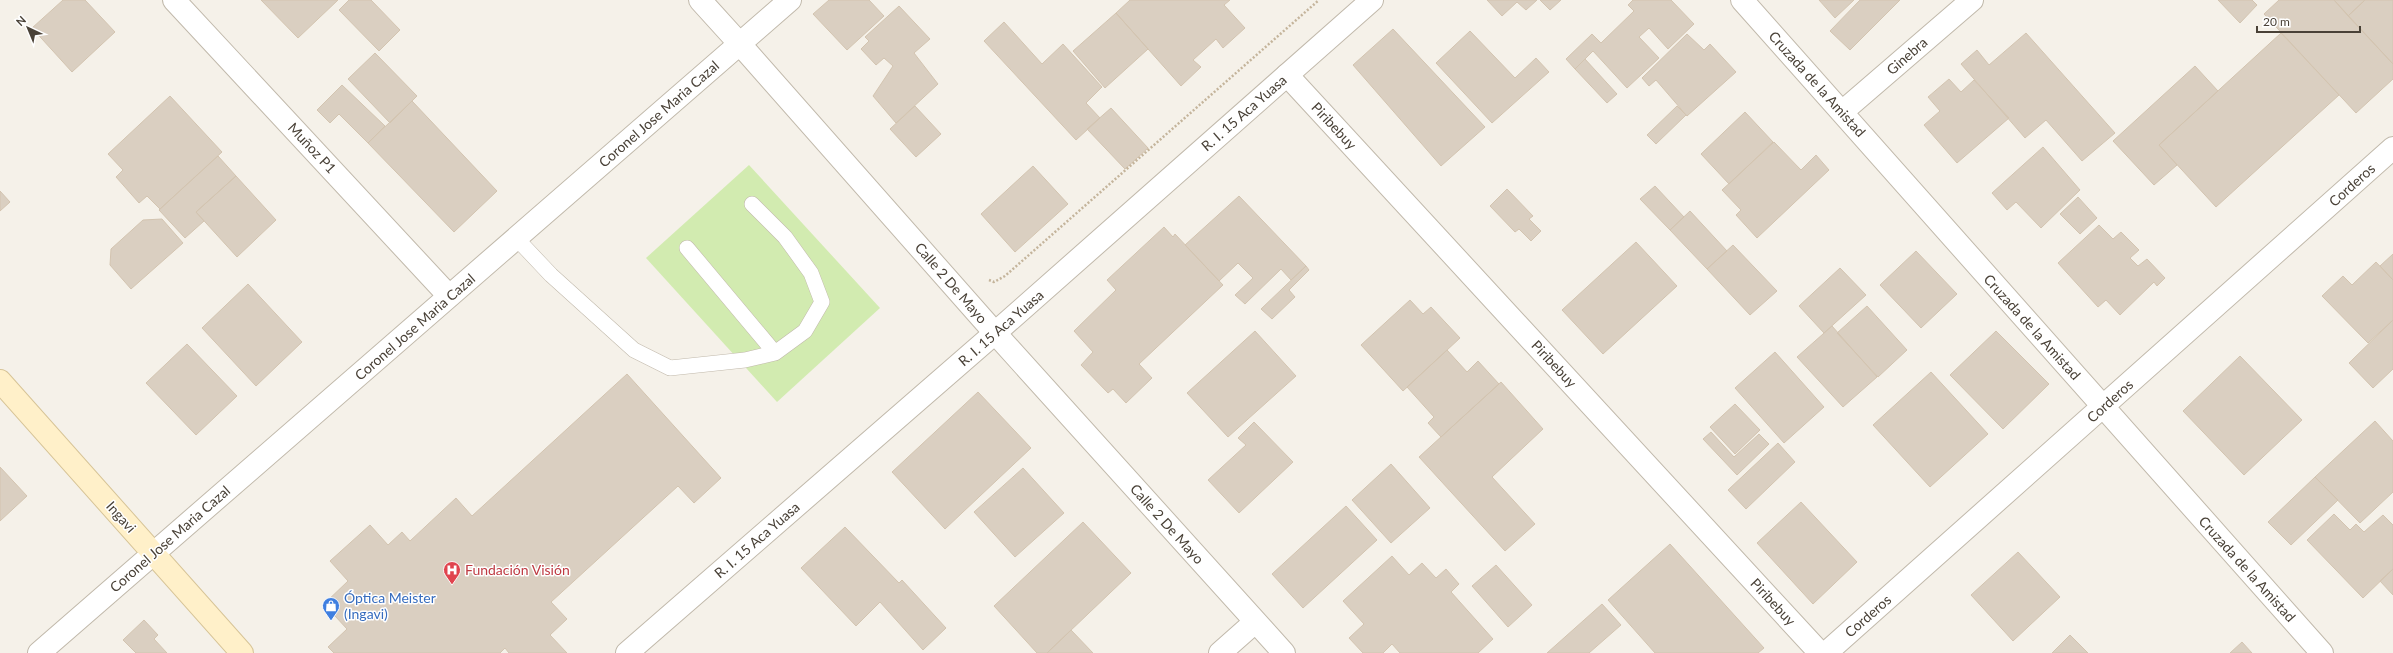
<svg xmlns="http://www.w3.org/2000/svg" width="2393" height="653" viewBox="0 0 2393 653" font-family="Lato,sans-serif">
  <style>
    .green { fill: #d2ebb0 }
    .building { fill: #dacfc1; stroke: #d3c4b0 }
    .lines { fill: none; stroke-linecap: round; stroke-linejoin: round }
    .service-casing { stroke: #c1b9ab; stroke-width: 16 }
    .minor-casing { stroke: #c1b9ab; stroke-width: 24 }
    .tertiary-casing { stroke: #c1b9ab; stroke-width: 24 }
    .secondary-casing { stroke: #d7c497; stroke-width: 24 }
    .path { stroke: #c4b49b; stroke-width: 2.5; stroke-dasharray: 2 2; stroke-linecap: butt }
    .service { stroke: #fff; stroke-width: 15 }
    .minor { stroke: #fff; stroke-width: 22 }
    .tertiary { stroke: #fff; stroke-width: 22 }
    .secondary { stroke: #fff0c9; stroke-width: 22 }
    .labels { text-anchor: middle; stroke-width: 3; stroke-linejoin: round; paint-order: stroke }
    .street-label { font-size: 14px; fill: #494137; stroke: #fff }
    .health-label { font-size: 14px; fill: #be3a42; stroke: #fff; text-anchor: start }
    .shop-label { font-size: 14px; fill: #366cbe; stroke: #fff; text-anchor: start }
  </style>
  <rect width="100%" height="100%" fill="#f5f1e9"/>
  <!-- green -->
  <path class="green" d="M 749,165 L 880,308 L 777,402 L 646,258 Z"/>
  <!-- building -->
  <path class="building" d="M 63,0 L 85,0 L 115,32 L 72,72 L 32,28 Z
    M 261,0 L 338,0 L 298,38 Z
    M 349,0 L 371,0 L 400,30 L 379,51 L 339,10 Z
    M 829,0 L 869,0 L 884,16 L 847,50 L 813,14 Z
    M 1130,0 L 1230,0 L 1224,5 L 1245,28 L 1223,48 L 1216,39 L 1193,60 L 1201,67 L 1181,86 L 1116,13 Z
    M 1487,0 L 1537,0 L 1526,10 L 1517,2 L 1502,16 Z
    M 1540,0 L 1561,0 L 1550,10 Z
    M 1633,0 L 1671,0 L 1694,24 L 1668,49 L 1649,28 L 1639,37 L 1659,58 L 1627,88 L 1593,51 L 1575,69 L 1566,59 L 1592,34 L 1601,43 L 1634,11 L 1628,5 Z
    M 1819,0 L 1854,0 L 1835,18 Z
    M 1860,0 L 1900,0 L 1850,50 L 1830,31 Z
    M 2218,0 L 2252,0 L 2257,5 L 2240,23 Z
    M 2279,0 L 2334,0 L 2393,64 L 2393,79 L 2356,113 L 2264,14 Z
    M 2334,0 L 2365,0 L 2348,16 Z
    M 2365,0 L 2393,0 L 2393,64 L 2348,16 Z
    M 899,6 L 930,39 L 914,53 L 938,84 L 896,123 L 873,96 L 893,66 L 884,58 L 876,65 L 861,49 L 869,41 L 865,37 Z
    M 1116,13 L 1148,49 L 1105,88 L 1073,51 Z
    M 1004,22 L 1042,64 L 1063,44 L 1102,87 L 1086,103 L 1100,118 L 1076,140 L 984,41 Z
    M 1393,29 L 1485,127 L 1441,166 L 1353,65 Z
    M 1470,31 L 1515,78 L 1536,58 L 1549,72 L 1492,123 L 1436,63 Z
    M 2026,33 L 2115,133 L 2082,161 L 2046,120 L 2025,138 L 1961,64 L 1977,50 L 1989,65 Z
    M 2281,33 L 2339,95 L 2216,207 L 2159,145 Z
    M 1687,34 L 1704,50 L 1710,44 L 1736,72 L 1687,116 L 1656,80 L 1649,86 L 1642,78 Z
    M 375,53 L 417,96 L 390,123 L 348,79 Z
    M 1585,59 L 1617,94 L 1607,103 L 1575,69 Z
    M 2195,66 L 2218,91 L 2159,145 L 2177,165 L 2154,185 L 2113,141 Z
    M 1949,79 L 1961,92 L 1974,80 L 2009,118 L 1957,163 L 1924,125 L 1940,111 L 1928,97 Z
    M 342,85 L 385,126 L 368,143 L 339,114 L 330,123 L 317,110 Z
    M 170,96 L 222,152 L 160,209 L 147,196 L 139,203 L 116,177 L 123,170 L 108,154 Z
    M 412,101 L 497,191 L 454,232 L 368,143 Z
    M 915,106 L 941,134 L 916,157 L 890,129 Z
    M 1677,106 L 1686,115 L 1656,144 L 1647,135 Z
    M 1111,108 L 1148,148 L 1125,169 L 1087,129 Z
    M 1745,112 L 1773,142 L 1729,184 L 1701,154 Z
    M 1774,142 L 1801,170 L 1816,155 L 1829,170 L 1757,238 L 1736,215 L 1741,210 L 1722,190 Z
    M 2043,147 L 2080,190 L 2041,228 L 2016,202 L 2007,210 L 1992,193 Z
    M 218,156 L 236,176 L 196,212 L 204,221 L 185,238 L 159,210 Z
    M 1033,166 L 1068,204 L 1015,252 L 981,214 Z
    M 236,176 L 276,220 L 237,257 L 196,212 Z
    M 1655,186 L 1684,217 L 1670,230 L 1640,199 Z
    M 1507,189 L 1533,216 L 1529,219 L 1541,231 L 1531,241 L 1519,229 L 1515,232 L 1490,206 Z
    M 0,191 L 10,202 L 0,211 Z
    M 1239,196 L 1306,266 L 1291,280 L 1281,269 L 1245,304 L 1235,295 L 1253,278 L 1238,263 L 1219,281 L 1185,245 Z
    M 2078,197 L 2097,218 L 2080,234 L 2060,214 Z
    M 1690,211 L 1727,251 L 1707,269 L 1670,230 Z
    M 162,219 L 183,243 L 131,289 L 110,265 L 111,249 L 143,220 Z
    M 2099,225 L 2113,239 L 2121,232 L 2139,250 L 2130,258 L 2138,266 L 2147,259 L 2165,278 L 2157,286 L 2154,282 L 2120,315 L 2106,300 L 2098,307 L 2058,263 Z
    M 1164,227 L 1173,237 L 1175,234 L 1223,285 L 1139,364 L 1152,378 L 1126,403 L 1113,389 L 1108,393 L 1081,365 L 1093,352 L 1074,331 L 1116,290 L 1107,280 Z
    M 1636,242 L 1677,286 L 1603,354 L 1562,310 Z
    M 1733,245 L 1777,291 L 1750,315 L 1707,269 Z
    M 1916,251 L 1957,294 L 1921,328 L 1880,285 Z
    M 2393,254 L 2393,280 L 2380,266 Z
    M 2376,262 L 2393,280 L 2393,320 L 2368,343 L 2322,296 L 2343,276 L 2352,285 Z
    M 1306,266 L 1309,270 L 1289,290 L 1295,297 L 1272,319 L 1261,309 Z
    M 1840,268 L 1866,295 L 1824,333 L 1799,306 Z
    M 248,284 L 302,342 L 256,386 L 202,328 Z
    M 1410,300 L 1423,314 L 1431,307 L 1460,338 L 1403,391 L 1361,345 Z
    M 1867,306 L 1907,350 L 1878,377 L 1837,333 Z
    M 2393,320 L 2393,369 L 2373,388 L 2349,363 Z
    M 1832,326 L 1877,377 L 1843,407 L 1797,357 Z
    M 1255,331 L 1296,376 L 1228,437 L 1187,393 Z
    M 1996,331 L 2049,384 L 2003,429 L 1950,375 Z
    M 187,344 L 237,396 L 196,435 L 146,383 Z
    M 1447,350 L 1467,372 L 1478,361 L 1499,384 L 1441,437 L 1428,423 L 1434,417 L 1407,387 Z
    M 1775,352 L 1824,407 L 1784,443 L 1735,388 Z
    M 2240,356 L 2302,420 L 2244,475 L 2183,411 Z
    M 1931,372 L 1988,434 L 1930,487 L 1873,425 Z
    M 627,374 L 721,478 L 694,503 L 678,486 L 551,602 L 567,619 L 550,635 L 567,653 L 509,653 L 505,648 L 500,653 L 334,653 L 328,647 L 347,629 L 324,604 L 348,581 L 330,561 L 370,525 L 388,545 L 402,532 L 410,541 L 456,498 L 472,516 Z
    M 1501,382 L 1543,429 L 1492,477 L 1535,524 L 1505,551 L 1419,457 Z
    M 978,392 L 1031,448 L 945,529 L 892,472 Z
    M 1735,404 L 1760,430 L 1735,454 L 1710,427 Z
    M 2375,421 L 2393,441 L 2393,492 L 2360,523 L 2315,477 Z
    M 1254,422 L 1293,462 L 1239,513 L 1208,480 L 1246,445 L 1238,438 Z
    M 1711,432 L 1734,457 L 1759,434 L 1769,444 L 1737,475 L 1703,439 Z
    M 1778,443 L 1795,462 L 1746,509 L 1728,490 Z
    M 1391,464 L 1430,508 L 1391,543 L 1352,500 Z
    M 0,467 L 27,496 L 0,521 Z
    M 1023,468 L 1064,513 L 1015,557 L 974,512 Z
    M 2315,477 L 2338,500 L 2291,545 L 2268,522 Z
    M 1801,502 L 1857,562 L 1813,604 L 1757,543 Z
    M 1346,506 L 1377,540 L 1303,608 L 1272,574 Z
    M 2334,514 L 2350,530 L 2356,524 L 2364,532 L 2383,515 L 2393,525 L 2393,569 L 2363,598 L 2307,540 Z
    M 1083,522 L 1131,573 L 1047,653 L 1037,653 L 994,606 Z
    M 845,527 L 899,583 L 902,580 L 946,628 L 923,650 L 880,602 L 856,626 L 801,568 Z
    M 1670,544 L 1764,648 L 1758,653 L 1655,653 L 1608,600 Z
    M 2018,552 L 2060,597 L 2013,641 L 1971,595 Z
    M 1392,556 L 1409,575 L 1422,563 L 1436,578 L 1446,569 L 1459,584 L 1451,592 L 1493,639 L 1478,653 L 1400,653 L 1392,644 L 1383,653 L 1363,653 L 1349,638 L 1364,624 L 1343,601 Z
    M 1496,565 L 1532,605 L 1508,627 L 1472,586 Z
    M 2393,569 L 2393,595 L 2380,581 Z
    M 1602,604 L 1621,625 L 1589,653 L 1547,653 Z
    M 144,620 L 158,635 L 154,639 L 167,653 L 136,653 L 123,640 Z
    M 1071,630 L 1093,653 L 1047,653 Z
    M 2070,635 L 2088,653 L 2052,653 Z
    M 2242,642 L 2252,653 L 2230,653 Z"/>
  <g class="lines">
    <defs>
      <path id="service" d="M 517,239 L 551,275 L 634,350 L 670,368 L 745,360 L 775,353 L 805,331 L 822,302 L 811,273 L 785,237 L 752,204
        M 687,248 L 775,353"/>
      <path id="minor" d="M 174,0 L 449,296
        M 700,0 L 739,43
        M 1742,0 L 2322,653
        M 1287,75 L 1820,653
        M 1842,112 L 1972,0
        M 627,653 L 995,333 L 1284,653
        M 1220,653 L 1255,622
        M 1826,653 L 2393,148"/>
      <path id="tertiary" d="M 739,43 L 995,333 L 1372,0
        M 39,653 L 790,0"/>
      <path id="secondary" d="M 0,381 L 242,653"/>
    </defs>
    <!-- service casing -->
    <use href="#service" class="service-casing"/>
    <!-- minor casing -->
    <use href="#minor" class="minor-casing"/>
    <!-- tertiary casing -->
    <use href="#tertiary" class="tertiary-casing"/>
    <!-- secondary casing -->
    <use href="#secondary" class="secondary-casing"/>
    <!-- path -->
    <path class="path" d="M 989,280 L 994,282 L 1005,276 L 1319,0"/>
    <!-- service -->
    <use href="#service" class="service"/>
    <!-- minor -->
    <use href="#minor" class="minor"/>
    <!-- tertiary -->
    <use href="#tertiary" class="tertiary"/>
    <!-- secondary -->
    <use href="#secondary" class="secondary"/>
  </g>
  <!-- icons -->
  <defs>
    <symbol id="hospital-pin" viewBox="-11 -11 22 30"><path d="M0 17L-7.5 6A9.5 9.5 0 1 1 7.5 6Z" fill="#e0444e" stroke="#fff"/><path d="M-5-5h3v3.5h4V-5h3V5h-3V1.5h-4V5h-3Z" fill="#fff"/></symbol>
    <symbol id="shop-pin" viewBox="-11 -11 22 30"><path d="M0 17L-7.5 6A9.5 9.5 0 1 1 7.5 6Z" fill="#3f7fe0" stroke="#fff"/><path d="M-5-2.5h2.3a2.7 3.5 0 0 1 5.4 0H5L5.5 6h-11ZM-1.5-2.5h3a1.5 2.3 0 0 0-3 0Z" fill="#fff"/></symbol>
  </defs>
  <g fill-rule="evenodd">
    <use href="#hospital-pin" x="442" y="560" width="20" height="27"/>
    <use href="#shop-pin" x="321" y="596" width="20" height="27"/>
  </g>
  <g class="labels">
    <!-- street labels -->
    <g class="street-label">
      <text transform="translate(1907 56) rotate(-41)" y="5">Ginebra</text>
      <text transform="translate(1817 84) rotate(48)" y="5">Cruzada de la Amistad</text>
      <text transform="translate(1244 113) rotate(-41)" y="5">R. I. 15 Aca Yuasa</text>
      <text transform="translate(659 114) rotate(-41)" y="5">Coronel Jose Maria Cazal</text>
      <text transform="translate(1334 126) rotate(47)" y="5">Piribebuy</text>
      <text transform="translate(312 148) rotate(47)" y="5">Muñoz P1</text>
      <text transform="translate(2352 185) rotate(-42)" y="5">Corderos</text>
      <text transform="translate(951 283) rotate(49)" y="5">Calle 2 De Mayo</text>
      <text transform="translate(415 327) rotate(-41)" y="5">Coronel Jose Maria Cazal</text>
      <text transform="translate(2032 327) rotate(48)" y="5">Cruzada de la Amistad</text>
      <text transform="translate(1001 328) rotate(-41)" y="5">R. I. 15 Aca Yuasa</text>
      <text transform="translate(1554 364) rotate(47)" y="5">Piribebuy</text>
      <text transform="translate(2110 401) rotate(-42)" y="5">Corderos</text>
      <text transform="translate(121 517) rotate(48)" y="5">Ingavi</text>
      <text transform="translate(1167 524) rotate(48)" y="5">Calle 2 De Mayo</text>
      <text transform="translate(170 539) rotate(-41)" y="5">Coronel Jose Maria Cazal</text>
      <text transform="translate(757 540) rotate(-41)" y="5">R. I. 15 Aca Yuasa</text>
      <text transform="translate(2247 569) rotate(48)" y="5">Cruzada de la Amistad</text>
      <text transform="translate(1773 602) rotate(47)" y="5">Piribebuy</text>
      <text transform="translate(1868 616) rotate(-41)" y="5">Corderos</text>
    </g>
    <!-- health labels -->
    <g class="health-label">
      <text x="465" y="575">Fundación Visión</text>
    </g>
    <!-- shop labels -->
    <g class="shop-label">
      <text x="344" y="603">Óptica Meister<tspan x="344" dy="16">(Ingavi)</tspan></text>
    </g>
  </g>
  <!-- north arrow -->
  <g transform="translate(28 28) rotate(316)" stroke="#ffffff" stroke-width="3" paint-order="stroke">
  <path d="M0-3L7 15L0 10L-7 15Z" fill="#494137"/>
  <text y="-6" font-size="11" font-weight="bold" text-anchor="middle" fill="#494137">N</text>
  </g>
  <!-- scale -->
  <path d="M2257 26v6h103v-6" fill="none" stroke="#494137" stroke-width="2"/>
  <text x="2263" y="26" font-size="12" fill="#494137" stroke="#ffffff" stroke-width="3" paint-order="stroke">20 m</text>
</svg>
